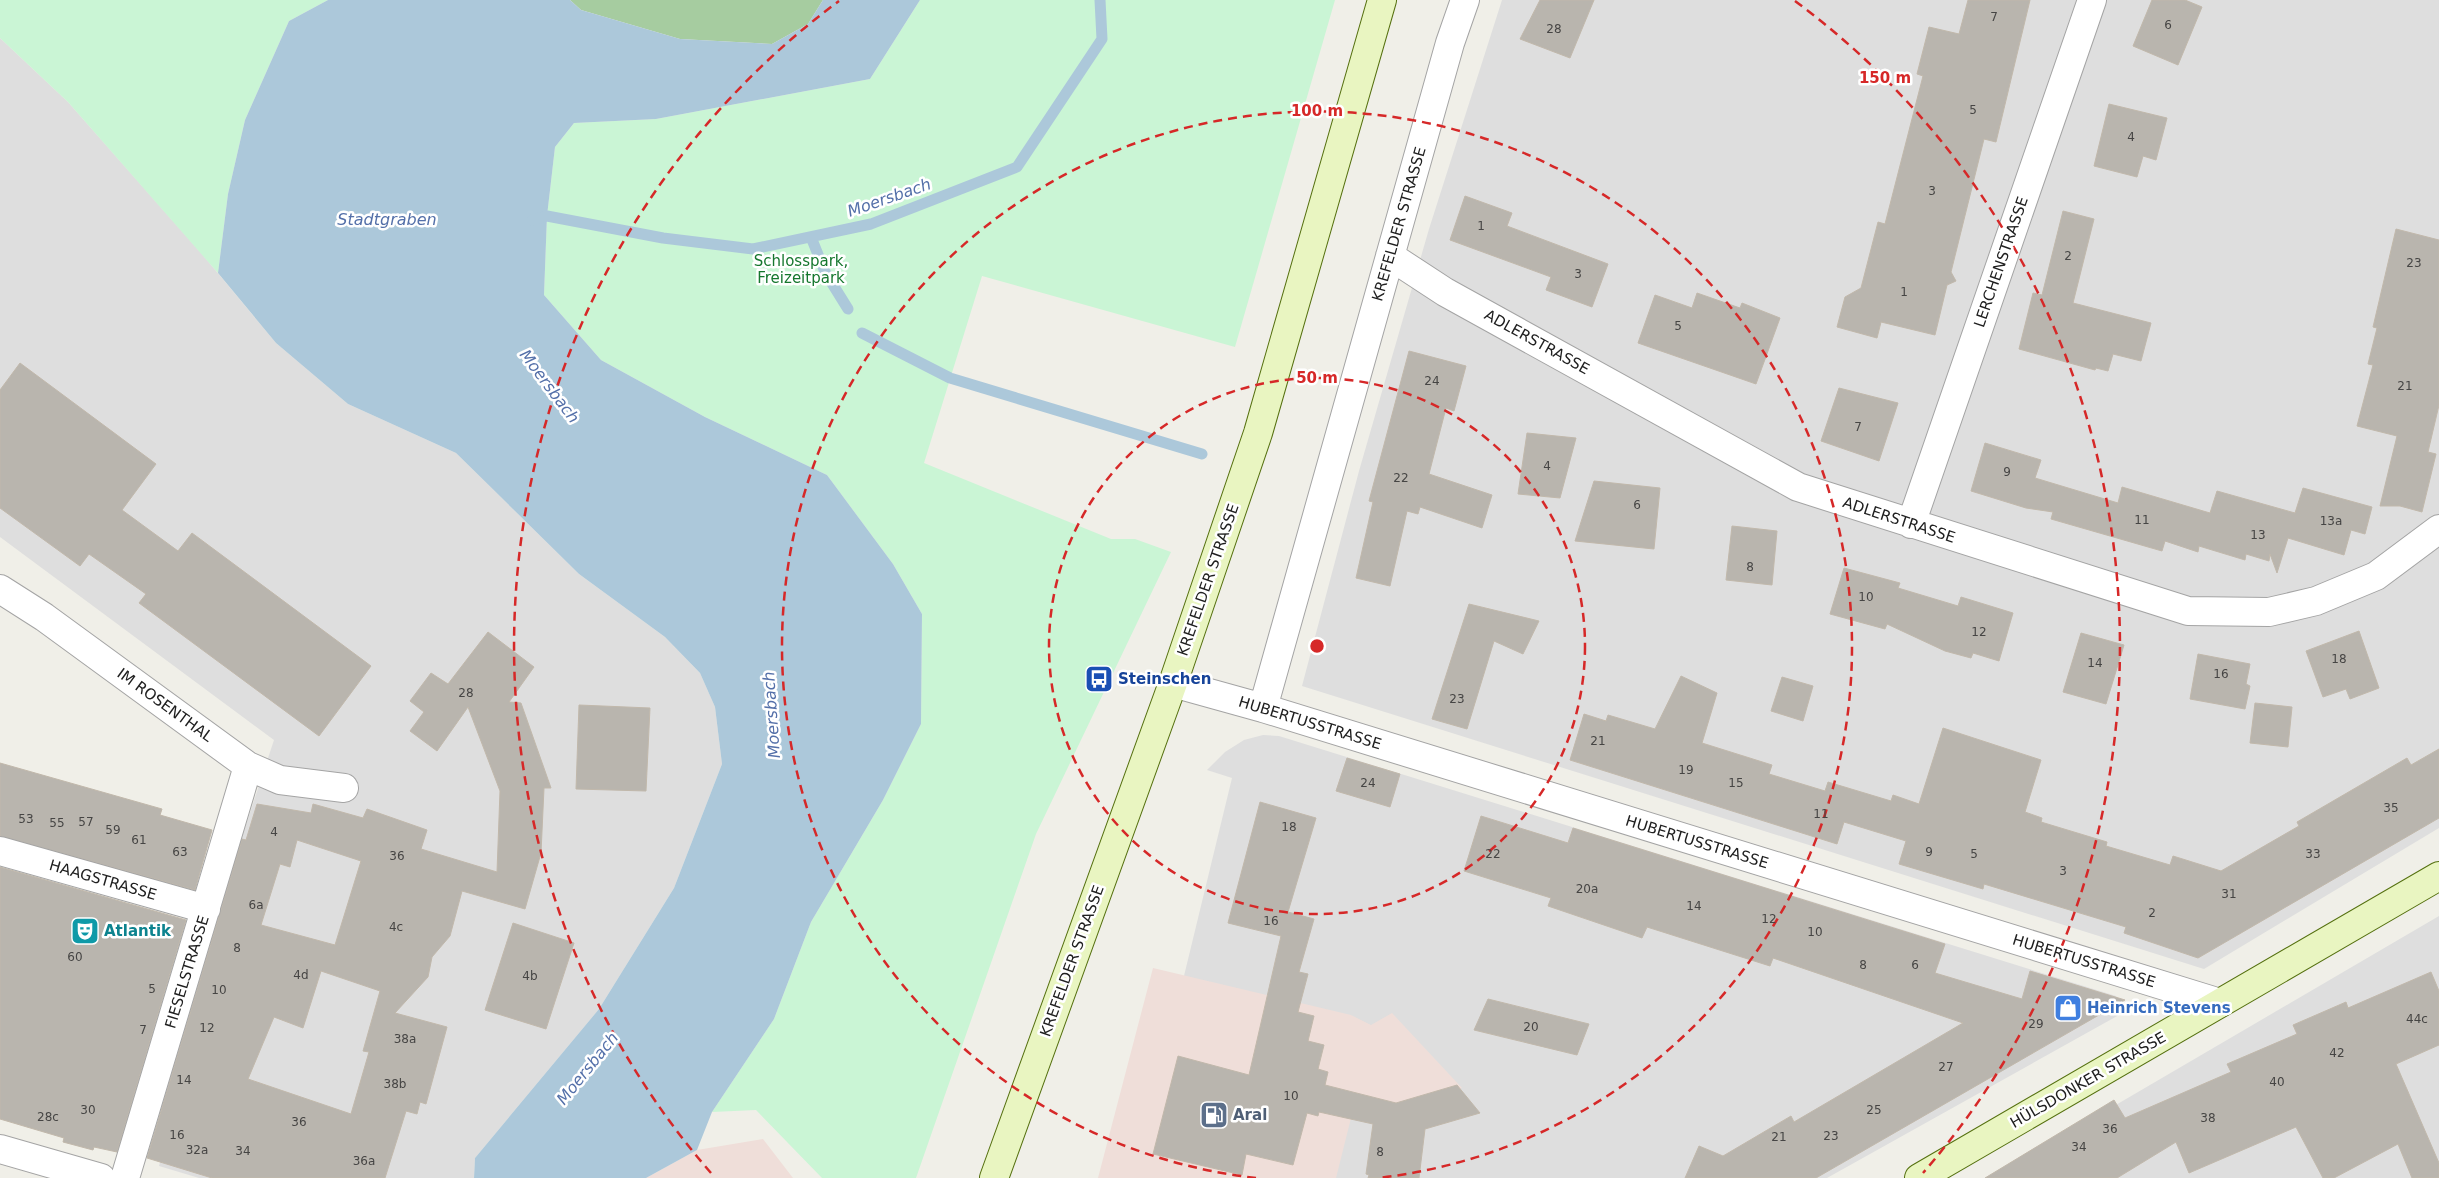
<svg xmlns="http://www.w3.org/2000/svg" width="2439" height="1178" viewBox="0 0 2439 1178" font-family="'DejaVu Sans',sans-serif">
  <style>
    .residential { fill: #dedede }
    .commercial { fill: #efded9 }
    .forest { fill: #a6cca0 }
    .park { fill: #caf5d5 }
    .water { fill: #acc8da }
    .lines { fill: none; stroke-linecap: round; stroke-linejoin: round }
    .stream { stroke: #acc8da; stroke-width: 11 }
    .building { fill: #b9b5ae; stroke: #c1b8ab; fill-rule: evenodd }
    .street-casing { stroke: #a4a4a4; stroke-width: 30 }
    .secondary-casing { stroke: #55700f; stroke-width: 30 }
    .street { stroke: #fff; stroke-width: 28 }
    .secondary { stroke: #e9f5c1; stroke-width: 28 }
    .ring { fill: none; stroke: #d62828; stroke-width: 2.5; stroke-dasharray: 9 6 }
    .labels { text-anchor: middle; stroke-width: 5; stroke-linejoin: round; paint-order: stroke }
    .number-label { font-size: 12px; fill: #464544 }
    .street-label { font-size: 15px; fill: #202020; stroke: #fff }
    .park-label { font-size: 15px; fill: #16772e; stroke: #fff }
    .transit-label { font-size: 15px; font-weight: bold; fill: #164399; stroke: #fff; text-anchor: start }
    .culture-label { font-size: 15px; font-weight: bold; fill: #0d838f; stroke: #fff; text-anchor: start }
    .shop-label { font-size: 15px; font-weight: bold; fill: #366cbe; stroke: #fff; text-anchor: start }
    .service-label { font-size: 15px; font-weight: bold; fill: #4e5e75; stroke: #fff; text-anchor: start }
    .water-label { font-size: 16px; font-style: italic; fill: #5470a9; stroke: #fff }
    .centre { fill: #d62828; stroke: #fff; stroke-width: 2.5 }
    .ring-label { font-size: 15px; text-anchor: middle; font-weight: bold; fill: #d62828; stroke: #fff; stroke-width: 5; stroke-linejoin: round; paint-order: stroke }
  </style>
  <rect width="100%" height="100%" fill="#f0efe8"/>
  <!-- residential -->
  <path class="residential" d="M 1502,0 L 2439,0 L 2439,828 L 2204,969 L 1302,686 L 1359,471 L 1429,229 Z
    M 0,38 L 68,102 L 202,254 L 276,343 L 348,404 L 456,453 L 579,574 L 665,637 L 700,673 L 715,707 L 722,764 L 674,888 L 599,1009 L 475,1158 L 474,1178 L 199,1178 L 159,1166 L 172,1116 L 154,1104 L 274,740 L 0,537 Z
    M 1263,735 L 1279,736 L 2116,996 L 2121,1004 L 2119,1015 L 1827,1178 L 1135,1178 L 1232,778 L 1207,770 L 1225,752 L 1244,740 Z
    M 2439,916 L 2439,1178 L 1991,1178 Z"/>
  <!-- commercial -->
  <path class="commercial" d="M 1153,968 L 1351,1015 L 1371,1025 L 1392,1013 L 1462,1088 L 1398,1105 L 1357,1094 L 1336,1178 L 1098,1178 Z
    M 763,1139 L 793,1178 L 646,1178 L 697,1150 Z"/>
  <!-- forest -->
  <path class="forest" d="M 570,0 L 823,0 L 808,24 L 772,44 L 680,39 L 581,10 Z"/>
  <!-- park -->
  <path class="park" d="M 0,0 L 328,0 L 289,21 L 245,120 L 228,194 L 218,273 L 68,102 L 0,38 Z
    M 920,0 L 1335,0 L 1235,347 L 982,276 L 924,463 L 1111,539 L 1135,539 L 1171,552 L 1036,834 L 916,1178 L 822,1178 L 756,1110 L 712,1112 L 774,1019 L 811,922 L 883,800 L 921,724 L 922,614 L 893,564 L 827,475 L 705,417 L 601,360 L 544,295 L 547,216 L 555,147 L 574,123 L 656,119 L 870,79 Z"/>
  <!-- water -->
  <path class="water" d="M 328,0 L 570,0 L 581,10 L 680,39 L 772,44 L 808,24 L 823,0 L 920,0 L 870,79 L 656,119 L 574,123 L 555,147 L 547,216 L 544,295 L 601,360 L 705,417 L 827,475 L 893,564 L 922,614 L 921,724 L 883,800 L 811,922 L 774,1019 L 712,1112 L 697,1150 L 646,1178 L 474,1178 L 475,1158 L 599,1009 L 674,888 L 722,764 L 715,707 L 700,673 L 665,637 L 579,574 L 456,453 L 348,404 L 276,343 L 218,273 L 228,194 L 245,120 L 289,21 Z"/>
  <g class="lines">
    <!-- stream -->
    <path class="stream" d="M 532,220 L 547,216 L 663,238 L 753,249 L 871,224 L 1017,167 L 1102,39 L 1100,0
      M 811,237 L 825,272 L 848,309
      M 862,333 L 950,378 L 1202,454"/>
  </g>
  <!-- building -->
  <path class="building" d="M 1540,0 L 1594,0 L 1570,58 L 1520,39 Z
    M 1968,0 L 2030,0 L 1996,142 L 1984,139 L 1951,272 L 1956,281 L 1947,285 L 1935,335 L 1881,322 L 1877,338 L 1837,327 L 1845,297 L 1861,288 L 1878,222 L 1885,224 L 1923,76 L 1917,74 L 1929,27 L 1959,34 Z
    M 2152,0 L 2185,0 L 2202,7 L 2178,65 L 2133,46 Z
    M 2109,104 L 2167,118 L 2156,160 L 2143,156 L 2137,177 L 2094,166 Z
    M 1465,196 L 1512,213 L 1507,226 L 1608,264 L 1592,307 L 1546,290 L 1551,277 L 1450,240 Z
    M 2063,211 L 2094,219 L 2073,303 L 2151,323 L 2141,361 L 2113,354 L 2108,371 L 2096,368 L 2095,370 L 2019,349 L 2033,293 L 2042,295 Z
    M 2396,229 L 2439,240 L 2439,405 L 2428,452 L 2436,454 L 2422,512 L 2400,506 L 2380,506 L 2397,436 L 2357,426 L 2373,365 L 2368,364 L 2377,328 L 2373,327 Z
    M 1697,293 L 1740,308 L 1742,303 L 1780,318 L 1756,384 L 1638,343 L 1655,295 L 1692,308 Z
    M 1409,351 L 1466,366 L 1454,411 L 1446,408 L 1429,474 L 1492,495 L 1482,528 L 1420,507 L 1418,514 L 1407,511 L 1390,586 L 1356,578 L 1373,502 L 1369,501 Z
    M 20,363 L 156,464 L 122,510 L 178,551 L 192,533 L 371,666 L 319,736 L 139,603 L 146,594 L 89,554 L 80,566 L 0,508 L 0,390 Z
    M 1839,388 L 1898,403 L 1879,461 L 1821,441 Z
    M 1527,433 L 1576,438 L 1560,498 L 1518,494 Z
    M 1985,443 L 2041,460 L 2035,478 L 2118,503 L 2122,487 L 2210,513 L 2217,491 L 2295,513 L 2303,488 L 2372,507 L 2365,534 L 2351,530 L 2344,555 L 2288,538 L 2277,573 L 2270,554 L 2269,561 L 2246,554 L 2245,560 L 2199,546 L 2198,552 L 2165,541 L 2162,551 L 2051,519 L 2053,512 L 2026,508 L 1971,491 Z
    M 1594,481 L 1660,488 L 1654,549 L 1575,541 Z
    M 1732,526 L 1777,531 L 1772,585 L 1726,580 Z
    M 1844,568 L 1900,583 L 1898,588 L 1958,606 L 1961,597 L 2013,613 L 1999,661 L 1973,653 L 1971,658 L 1945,651 L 1887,624 L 1885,629 L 1830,614 Z
    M 1469,604 L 1539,621 L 1523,654 L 1494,641 L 1467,729 L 1432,719 Z
    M 2359,631 L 2379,688 L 2350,699 L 2346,689 L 2323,697 L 2306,651 Z
    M 488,632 L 534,667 L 509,702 L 521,703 L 551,788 L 544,788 L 541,853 L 525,909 L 462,891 L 450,936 L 432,957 L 428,977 L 395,1013 L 447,1027 L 426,1104 L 420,1102 L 417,1114 L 406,1111 L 385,1178 L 212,1178 L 147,1158 L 242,839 L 246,840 L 257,804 L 311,813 L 313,804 L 363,818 L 367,809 L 427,830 L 421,849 L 497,872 L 500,791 L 468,707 L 437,751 L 410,731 L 424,712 L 410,701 L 431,673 L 448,684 ZM 297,840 L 361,861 L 335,945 L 261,925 L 280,864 L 290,867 ZM 321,971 L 380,991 L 363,1051 L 369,1052 L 351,1114 L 248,1079 L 274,1017 L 303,1028 Z
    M 2081,633 L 2124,645 L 2106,704 L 2063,692 Z
    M 2198,654 L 2250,664 L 2246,684 L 2250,686 L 2245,709 L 2190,699 Z
    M 1681,676 L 1717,693 L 1702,743 L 1772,765 L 1769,774 L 1825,791 L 1828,782 L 1891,801 L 1893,795 L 1919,804 L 1943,728 L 2041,760 L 2025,812 L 2042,818 L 2041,822 L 2107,842 L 2106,846 L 2170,865 L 2173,856 L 2221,871 L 2299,826 L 2297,822 L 2407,758 L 2411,765 L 2439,749 L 2439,818 L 2198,958 L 2124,933 L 2126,927 L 1984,884 L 1983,889 L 1899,864 L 1906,841 L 1844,822 L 1837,844 L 1570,760 L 1584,714 L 1606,721 L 1608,715 L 1655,729 Z
    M 1782,677 L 1813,686 L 1803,721 L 1771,711 Z
    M 2255,703 L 2292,707 L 2288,747 L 2250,743 Z
    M 579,705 L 650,708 L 646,791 L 576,789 Z
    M 1347,758 L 1400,774 L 1390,807 L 1336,791 Z
    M 0,763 L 162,809 L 160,815 L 212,830 L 195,890 L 0,836 Z
    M 1260,802 L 1316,818 L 1288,912 L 1314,919 L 1299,972 L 1308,974 L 1298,1012 L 1314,1016 L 1308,1041 L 1324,1045 L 1318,1069 L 1328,1072 L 1325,1085 L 1396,1103 L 1457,1085 L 1480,1113 L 1425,1129 L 1419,1178 L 1368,1178 L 1369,1175 L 1366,1174 L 1373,1124 L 1319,1112 L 1318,1116 L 1307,1113 L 1293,1165 L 1246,1154 L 1242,1175 L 1153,1154 L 1178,1056 L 1249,1075 L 1281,936 L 1228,923 Z
    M 1481,816 L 1568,843 L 1573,828 L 1945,944 L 1935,973 L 2022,999 L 2030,971 L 2125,1000 L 1816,1178 L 1685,1178 L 1699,1146 L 1723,1156 L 1791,1116 L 1794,1122 L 1963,1023 L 1773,958 L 1770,966 L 1647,927 L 1642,938 L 1548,906 L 1551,898 L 1464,871 Z
    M 0,867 L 186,920 L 117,1152 L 94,1147 L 93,1150 L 63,1142 L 64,1138 L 0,1119 Z
    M 513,923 L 574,943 L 546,1029 L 485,1010 Z
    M 2431,972 L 2439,991 L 2439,1045 L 2396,1064 L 2439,1163 L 2439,1178 L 2412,1178 L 2398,1144 L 2334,1178 L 2323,1178 L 2296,1127 L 2189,1173 L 2176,1142 L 2117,1178 L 1985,1178 L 2114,1100 L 2125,1118 L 2231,1072 L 2227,1064 L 2297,1034 L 2293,1025 L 2346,1002 L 2348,1008 Z
    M 1488,999 L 1589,1024 L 1577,1055 L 1474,1030 Z"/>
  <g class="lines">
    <defs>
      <path id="street" d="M 1390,256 L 1445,292 L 1798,487 L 2188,611 L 2269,612 L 2316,601 L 2376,576 L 2439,529
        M 1911,524 L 2092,0
        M 0,589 L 44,617 L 248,766 L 280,780 L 344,788
        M 1173,683 L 1263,708 L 2220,1003
        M 1263,708 L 1450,43 L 1465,0
        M 0,851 L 206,909
        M 0,1149 L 101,1178
        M 125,1178 L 248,766"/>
      <path id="secondary" d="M 994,1178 L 1173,683 L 1258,433 L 1382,0
        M 1919,1178 L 2439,876"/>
    </defs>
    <!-- street casing -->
    <use href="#street" class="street-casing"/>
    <!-- secondary casing -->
    <use href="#secondary" class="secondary-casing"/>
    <!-- street -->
    <use href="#street" class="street"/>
    <!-- secondary -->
    <use href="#secondary" class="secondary"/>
  </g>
  <!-- distance rings -->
  <g class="ring">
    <circle cx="1317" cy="646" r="268"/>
    <path d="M1256 1178A535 535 0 1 1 1378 1178"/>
    <path d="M711 1173A803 803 0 0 1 839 1M1795 1A803 803 0 0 1 1923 1173"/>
  </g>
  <!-- icons -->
  <defs>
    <symbol id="bus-square" viewBox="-11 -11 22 22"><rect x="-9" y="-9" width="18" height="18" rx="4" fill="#1a4fb4" stroke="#fff"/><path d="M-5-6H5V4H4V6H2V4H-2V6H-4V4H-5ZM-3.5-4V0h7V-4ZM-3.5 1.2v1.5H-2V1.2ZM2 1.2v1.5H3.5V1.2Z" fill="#fff"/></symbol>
    <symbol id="theatre-square" viewBox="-11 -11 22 22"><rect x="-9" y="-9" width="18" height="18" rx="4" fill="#0f9aa8" stroke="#fff"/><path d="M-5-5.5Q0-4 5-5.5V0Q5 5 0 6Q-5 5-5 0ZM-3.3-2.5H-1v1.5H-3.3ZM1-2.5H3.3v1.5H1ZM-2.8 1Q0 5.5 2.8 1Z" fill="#fff"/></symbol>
    <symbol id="shop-square" viewBox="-11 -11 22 22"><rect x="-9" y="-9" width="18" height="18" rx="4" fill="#3f7fe0" stroke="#fff"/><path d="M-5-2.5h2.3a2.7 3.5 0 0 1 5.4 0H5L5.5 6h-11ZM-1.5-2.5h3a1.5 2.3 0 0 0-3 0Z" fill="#fff"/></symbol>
    <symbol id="fuel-square" viewBox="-11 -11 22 22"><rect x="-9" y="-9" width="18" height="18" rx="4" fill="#5c6f8a" stroke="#fff"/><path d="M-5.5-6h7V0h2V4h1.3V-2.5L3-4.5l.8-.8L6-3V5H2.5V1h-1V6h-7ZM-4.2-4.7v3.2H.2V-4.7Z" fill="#fff"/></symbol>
  </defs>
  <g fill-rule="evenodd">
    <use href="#bus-square" x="1083" y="663" width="32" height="32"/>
    <use href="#theatre-square" x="69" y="915" width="32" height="32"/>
    <use href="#shop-square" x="2052" y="992" width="32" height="32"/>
    <use href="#fuel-square" x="1198" y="1099" width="32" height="32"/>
  </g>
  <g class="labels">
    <!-- number labels -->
    <g class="number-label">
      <text x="1994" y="21">7</text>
      <text x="2168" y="29">6</text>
      <text x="1554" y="33">28</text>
      <text x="1973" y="114">5</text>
      <text x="2131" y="141">4</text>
      <text x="1932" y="195">3</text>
      <text x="1481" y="230">1</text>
      <text x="2068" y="260">2</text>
      <text x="2414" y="267">23</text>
      <text x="1578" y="278">3</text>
      <text x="1904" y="296">1</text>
      <text x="1678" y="330">5</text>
      <text x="1432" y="385">24</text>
      <text x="2405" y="390">21</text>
      <text x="1858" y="431">7</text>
      <text x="1547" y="470">4</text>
      <text x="2007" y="476">9</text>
      <text x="1401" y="482">22</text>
      <text x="1637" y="509">6</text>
      <text x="2142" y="524">11</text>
      <text x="2331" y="525">13a</text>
      <text x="2258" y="539">13</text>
      <text x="1750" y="571">8</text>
      <text x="1866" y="601">10</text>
      <text x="1979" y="636">12</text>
      <text x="2339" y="663">18</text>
      <text x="2095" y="667">14</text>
      <text x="2221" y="678">16</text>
      <text x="466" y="697">28</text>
      <text x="1457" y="703">23</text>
      <text x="1598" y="745">21</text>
      <text x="1686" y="774">19</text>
      <text x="1368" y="787">24</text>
      <text x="1736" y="787">15</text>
      <text x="2391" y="812">35</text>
      <text x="1821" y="818">11</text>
      <text x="26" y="823">53</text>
      <text x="86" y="826">57</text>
      <text x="57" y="827">55</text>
      <text x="1289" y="831">18</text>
      <text x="113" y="834">59</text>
      <text x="274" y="836">4</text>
      <text x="139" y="844">61</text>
      <text x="180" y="856">63</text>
      <text x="1929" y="856">9</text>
      <text x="1493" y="858">22</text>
      <text x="1974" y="858">5</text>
      <text x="2313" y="858">33</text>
      <text x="397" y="860">36</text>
      <text x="2063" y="875">3</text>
      <text x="1587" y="893">20a</text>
      <text x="2229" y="898">31</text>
      <text x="256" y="909">6a</text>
      <text x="1694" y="910">14</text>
      <text x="2152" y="917">2</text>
      <text x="1769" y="923">12</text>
      <text x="1271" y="925">16</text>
      <text x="396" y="931">4c</text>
      <text x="1815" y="936">10</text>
      <text x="237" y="952">8</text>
      <text x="75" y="961">60</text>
      <text x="1863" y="969">8</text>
      <text x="1915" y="969">6</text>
      <text x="301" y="979">4d</text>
      <text x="530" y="980">4b</text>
      <text x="152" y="993">5</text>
      <text x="219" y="994">10</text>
      <text x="2417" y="1023">44c</text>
      <text x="2036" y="1028">29</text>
      <text x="1531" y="1031">20</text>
      <text x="207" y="1032">12</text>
      <text x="143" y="1034">7</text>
      <text x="405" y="1043">38a</text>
      <text x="2337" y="1057">42</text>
      <text x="1946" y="1071">27</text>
      <text x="184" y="1084">14</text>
      <text x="2277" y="1086">40</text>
      <text x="395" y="1088">38b</text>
      <text x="1291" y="1100">10</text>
      <text x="88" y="1114">30</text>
      <text x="1874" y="1114">25</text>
      <text x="48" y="1121">28c</text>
      <text x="2208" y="1122">38</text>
      <text x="299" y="1126">36</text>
      <text x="2110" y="1133">36</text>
      <text x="177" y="1139">16</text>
      <text x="1831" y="1140">23</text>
      <text x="1779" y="1141">21</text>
      <text x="2079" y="1151">34</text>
      <text x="197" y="1154">32a</text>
      <text x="243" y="1155">34</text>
      <text x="1380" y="1156">8</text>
      <text x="364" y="1165">36a</text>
    </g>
    <!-- street labels -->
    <g class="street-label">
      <text transform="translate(1399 224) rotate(-74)" y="5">KREFELDER STRASSE</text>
      <text transform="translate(2001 262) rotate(-71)" y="5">LERCHENSTRASSE</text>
      <text transform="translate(1537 342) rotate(29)" y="5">ADLERSTRASSE</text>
      <text transform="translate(1899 520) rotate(18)" y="5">ADLERSTRASSE</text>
      <text transform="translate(1208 580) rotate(-71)" y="5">KREFELDER STRASSE</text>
      <text transform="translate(165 705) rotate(36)" y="5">IM ROSENTHAL</text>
      <text transform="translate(1310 723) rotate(17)" y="5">HUBERTUSSTRASSE</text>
      <text transform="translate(1697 842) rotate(17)" y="5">HUBERTUSSTRASSE</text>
      <text transform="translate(103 880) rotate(16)" y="5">HAAGSTRASSE</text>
      <text transform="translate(1072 961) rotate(-70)" y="5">KREFELDER STRASSE</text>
      <text transform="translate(2084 961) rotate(17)" y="5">HUBERTUSSTRASSE</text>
      <text transform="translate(187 972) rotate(-73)" y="5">FIESELSTRASSE</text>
      <text transform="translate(2088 1080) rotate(-30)" y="5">HÜLSDONKER STRASSE</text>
    </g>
    <!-- park labels -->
    <g class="park-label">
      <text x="801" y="266">Schlosspark,<tspan x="801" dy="17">Freizeitpark</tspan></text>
    </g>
    <!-- transit labels -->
    <g class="transit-label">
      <text x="1118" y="684">Steinschen</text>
    </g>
    <!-- culture labels -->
    <g class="culture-label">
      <text x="104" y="936">Atlantik</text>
    </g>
    <!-- shop labels -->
    <g class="shop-label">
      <text x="2087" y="1013">Heinrich Stevens</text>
    </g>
    <!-- service labels -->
    <g class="service-label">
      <text x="1233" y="1120">Aral</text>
    </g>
    <!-- water labels -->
    <g class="water-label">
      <text transform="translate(889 197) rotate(-19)" y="6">Moersbach</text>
      <text x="387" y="225">Stadtgraben</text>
      <text transform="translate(550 386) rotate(53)" y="6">Moersbach</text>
      <text transform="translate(771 715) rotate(-94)" y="6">Moersbach</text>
      <text transform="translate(587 1068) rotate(-51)" y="6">Moersbach</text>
    </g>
  </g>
  <circle cx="1317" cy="646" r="8" class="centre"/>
  <g class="ring-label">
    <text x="1885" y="83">150 m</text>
    <text x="1317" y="116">100 m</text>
    <text x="1317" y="383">50 m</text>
  </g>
</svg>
